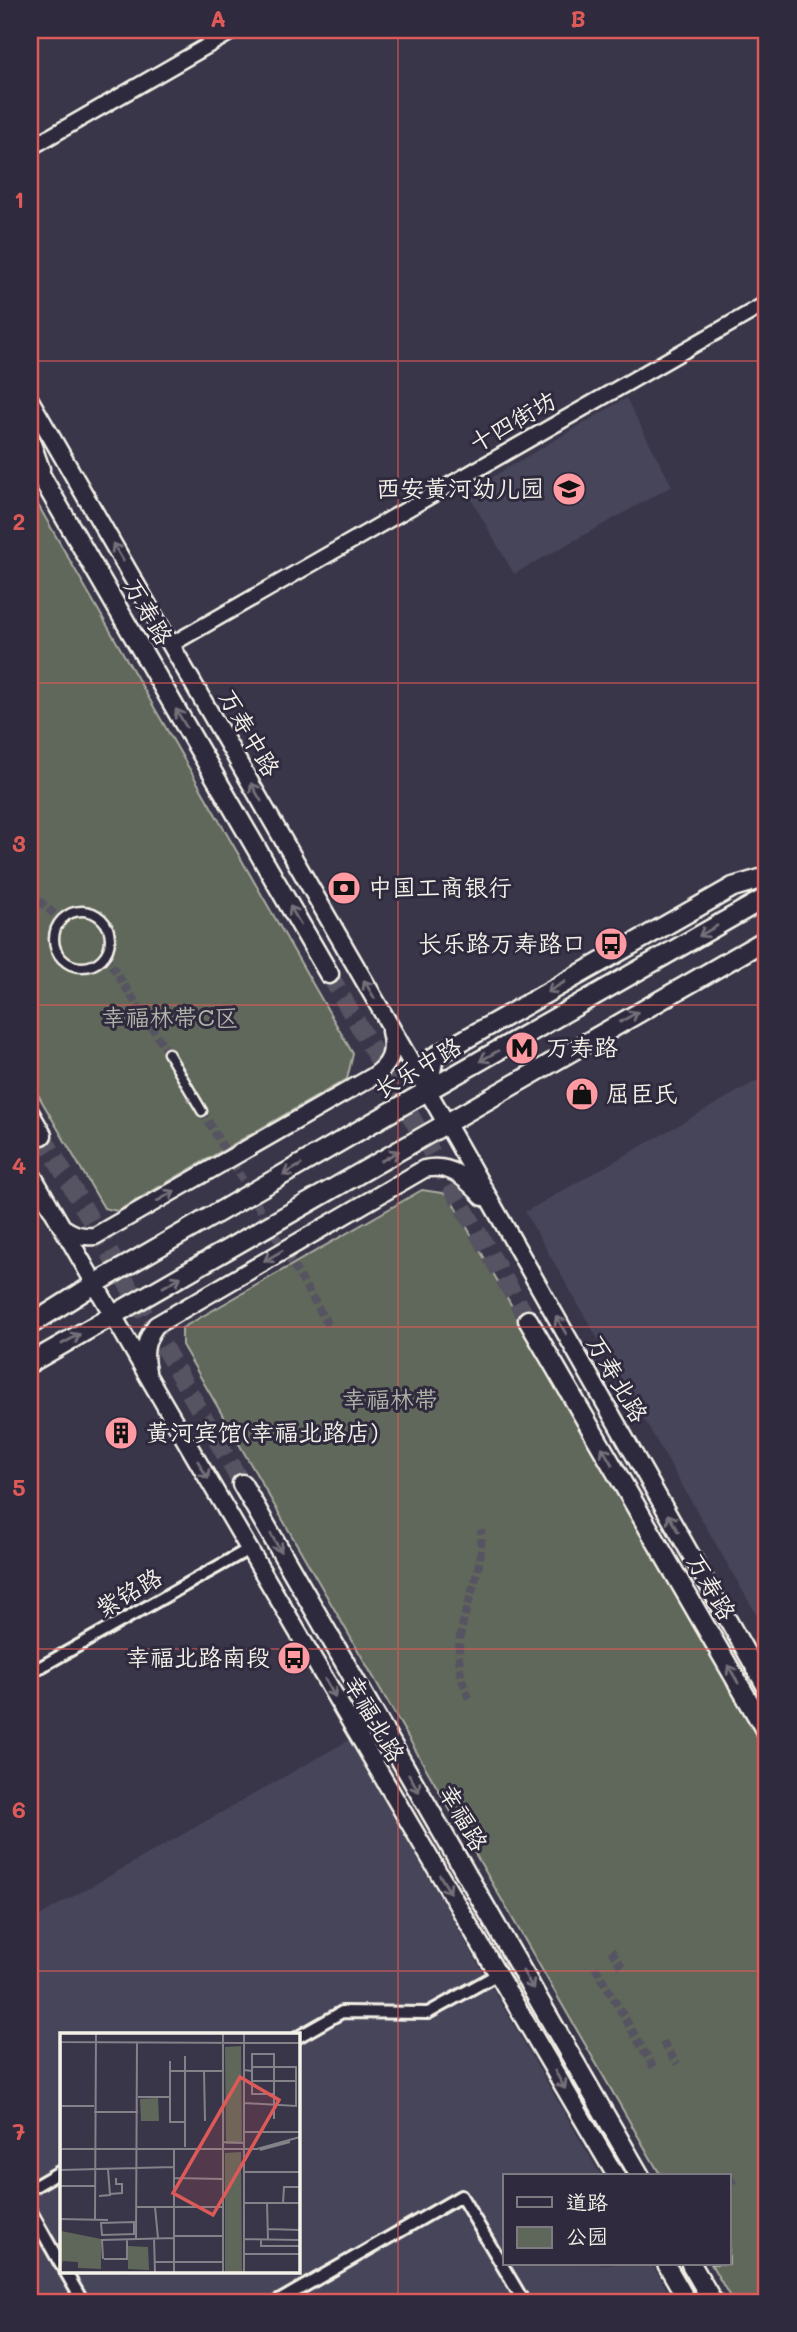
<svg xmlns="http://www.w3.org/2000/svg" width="797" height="2332" viewBox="0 0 797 2332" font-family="Mali,'LXGW WenKai TC',sans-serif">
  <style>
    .built { fill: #47445a; fill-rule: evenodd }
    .green { fill: #5f675a; stroke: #aaaca1; stroke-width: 2 }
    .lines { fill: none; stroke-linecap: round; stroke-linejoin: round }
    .pedestrian-tunnel { stroke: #565262; stroke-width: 8; stroke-dasharray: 8 4; stroke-linecap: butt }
    .primary-tunnel { stroke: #565262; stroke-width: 18; stroke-dasharray: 18 9; stroke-linecap: butt }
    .pedestrian-casing { stroke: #f4f1e8; stroke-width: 13 }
    .minor-casing { stroke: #f4f1e8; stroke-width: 16 }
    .tertiary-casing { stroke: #f4f1e8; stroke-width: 19 }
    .secondary-casing { stroke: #f4f1e8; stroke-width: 21 }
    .primary-casing { stroke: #f4f1e8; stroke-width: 23 }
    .pedestrian { stroke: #2f2a3d; stroke-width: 8 }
    .minor { stroke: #2f2a3d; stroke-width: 10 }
    .tertiary { stroke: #2f2a3d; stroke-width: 14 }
    .secondary { stroke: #2f2a3d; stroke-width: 16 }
    .primary { stroke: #2f2a3d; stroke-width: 18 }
    .oneway { stroke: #747079 }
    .grid { fill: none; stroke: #de5a58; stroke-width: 2; stroke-opacity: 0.55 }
    .labels { text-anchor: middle; stroke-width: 6; stroke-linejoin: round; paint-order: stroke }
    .street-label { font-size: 24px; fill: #f4f1e8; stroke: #2f2a3d }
    .poi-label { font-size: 24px; fill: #f4f1e8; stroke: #2f2a3d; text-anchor: start }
    .park-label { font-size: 24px; fill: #b1b3a8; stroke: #2f2a3d }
    .inset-road { fill: none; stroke: #848189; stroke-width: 2 }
    .view { fill: #de5a58; fill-opacity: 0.15; stroke: #de5a58; stroke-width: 3.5 }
    .inset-edge { fill: none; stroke: #f4f1e8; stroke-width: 3.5 }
    .neatline { fill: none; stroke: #de5a58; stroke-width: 2.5 }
    .grid-label { font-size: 23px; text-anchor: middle; font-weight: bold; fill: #de5a58 }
  </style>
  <rect width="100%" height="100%" fill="#3a364a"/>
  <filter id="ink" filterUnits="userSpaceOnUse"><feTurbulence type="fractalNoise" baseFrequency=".0143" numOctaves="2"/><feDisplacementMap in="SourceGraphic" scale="14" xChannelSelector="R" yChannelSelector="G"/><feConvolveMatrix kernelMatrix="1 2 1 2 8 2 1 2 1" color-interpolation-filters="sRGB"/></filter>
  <g filter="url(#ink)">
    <!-- built -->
    <path class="built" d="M 626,398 L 672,486 L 514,574 L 467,492 Z
      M 767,1075 L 767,1633 L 525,1212 Z
      M 349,1740 L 601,2176 L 505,2176 L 505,2264 L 652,2264 L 674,2302 L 30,2302 L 30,1921 ZM 61,2035 L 298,2035 L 298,2271 L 61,2271 Z"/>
    <!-- green -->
    <path class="green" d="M 30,491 L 353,1054 L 347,1079 L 117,1211 L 104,1208 L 30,1081 Z
      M 422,1190 L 448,1194 L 767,1754 L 767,2302 L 733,2302 L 711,2264 L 729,2264 L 729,2176 L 661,2176 L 182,1345 L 182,1328 Z"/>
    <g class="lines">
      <!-- pedestrian-tunnel -->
      <path class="pedestrian-tunnel" d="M 30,893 L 61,920
        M 105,955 L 168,1053
        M 202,1111 L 329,1326
        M 469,1698 C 439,1632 486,1592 481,1530
        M 611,1950 L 624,1970
        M 595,1967 L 655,2070
        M 663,2042 L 677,2064
        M 729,2178 L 734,2184"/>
      <!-- primary-tunnel -->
      <path class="primary-tunnel" d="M 329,974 L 528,1320
        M 42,1135 L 242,1484"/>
      <defs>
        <path id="pedestrian" d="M54 939a28 28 0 1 1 56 0a28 28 0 1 1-56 0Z
          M 168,1053 L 202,1111"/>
        <path id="minor" d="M 30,1673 L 249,1549
          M 298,2037 L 342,2012 L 428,2013 L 498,1974
          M 30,2189 L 61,2171
          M 30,2210 L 61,2265
          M 65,2271 L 83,2302
          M 277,2302 L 461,2196 L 524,2302"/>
        <path id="tertiary" d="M 30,148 L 235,30
          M 172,644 L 767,303"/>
        <path id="secondary" d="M 30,400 L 457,1142 L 767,1689
          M 30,438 L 41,469
          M 30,1171 L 149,1378 L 616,2176
          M 61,1226 C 73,1235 81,1237 95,1236 L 372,1077 C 391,1065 395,1052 390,1031
          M 147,1371 C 143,1353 145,1340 156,1325 L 424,1169 C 451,1163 465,1178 483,1197
          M 666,2264 L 688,2302"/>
        <path id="primary" d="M 30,457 L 329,974
          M 427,1091 L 434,1057 L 733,887 L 767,877
          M 30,1114 L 42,1135
          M 528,1320 L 767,1733
          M 30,1325 L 95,1284 L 427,1091 L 767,897
          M 30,1363 L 767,939
          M 242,1484 L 640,2176
          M 691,2264 L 713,2302"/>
      </defs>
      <!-- pedestrian casing -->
      <use href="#pedestrian" class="pedestrian-casing"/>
      <!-- minor casing -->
      <use href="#minor" class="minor-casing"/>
      <!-- tertiary casing -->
      <use href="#tertiary" class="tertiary-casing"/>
      <!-- secondary casing -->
      <use href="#secondary" class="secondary-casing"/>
      <!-- primary casing -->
      <use href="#primary" class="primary-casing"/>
      <!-- pedestrian -->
      <use href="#pedestrian" class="pedestrian"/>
      <!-- minor -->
      <use href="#minor" class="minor"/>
      <!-- tertiary -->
      <use href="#tertiary" class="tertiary"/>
      <!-- secondary -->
      <use href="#secondary" class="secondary"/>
      <!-- primary -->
      <use href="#primary" class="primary"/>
    </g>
    <!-- one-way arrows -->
    <defs><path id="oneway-shaft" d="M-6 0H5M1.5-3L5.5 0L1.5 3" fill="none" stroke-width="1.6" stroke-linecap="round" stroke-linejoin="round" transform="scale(1.75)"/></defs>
    <g class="oneway">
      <use href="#oneway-shaft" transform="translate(118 552) rotate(-120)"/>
      <use href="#oneway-shaft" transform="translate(181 718) rotate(-120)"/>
      <use href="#oneway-shaft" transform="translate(256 792) rotate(-120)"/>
      <use href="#oneway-shaft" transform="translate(295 915) rotate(-120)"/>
      <use href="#oneway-shaft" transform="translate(708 931) rotate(150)"/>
      <use href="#oneway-shaft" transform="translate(556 987) rotate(150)"/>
      <use href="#oneway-shaft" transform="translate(369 989) rotate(-120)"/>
      <use href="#oneway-shaft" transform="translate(629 1017) rotate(-30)"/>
      <use href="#oneway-shaft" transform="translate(489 1056) rotate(150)"/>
      <use href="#oneway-shaft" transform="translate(390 1156) rotate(-30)"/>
      <use href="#oneway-shaft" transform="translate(292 1170) rotate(150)"/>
      <use href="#oneway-shaft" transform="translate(166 1196) rotate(-30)"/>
      <use href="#oneway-shaft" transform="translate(273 1256) rotate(150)"/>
      <use href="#oneway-shaft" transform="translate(172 1282) rotate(-30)"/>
      <use href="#oneway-shaft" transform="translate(561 1325) rotate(-120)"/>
      <use href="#oneway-shaft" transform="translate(71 1339) rotate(-29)"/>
      <use href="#oneway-shaft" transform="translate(607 1456) rotate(-120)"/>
      <use href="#oneway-shaft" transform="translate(203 1470) rotate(60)"/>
      <use href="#oneway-shaft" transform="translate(673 1523) rotate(-120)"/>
      <use href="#oneway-shaft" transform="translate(276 1543) rotate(60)"/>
      <use href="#oneway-shaft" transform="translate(733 1674) rotate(-120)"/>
      <use href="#oneway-shaft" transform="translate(330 1688) rotate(60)"/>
      <use href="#oneway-shaft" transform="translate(414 1783) rotate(60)"/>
      <use href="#oneway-shaft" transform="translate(445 1884) rotate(59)"/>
      <use href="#oneway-shaft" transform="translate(528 1980) rotate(60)"/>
      <use href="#oneway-shaft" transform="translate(560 2080) rotate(60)"/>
    </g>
  </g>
  <!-- grid -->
  <path class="grid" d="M 398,30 L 398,2302M 30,361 L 767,361M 30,683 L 767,683M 30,1005 L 767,1005M 30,1327 L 767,1327M 30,1649 L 767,1649M 30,1971 L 767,1971"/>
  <!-- icons -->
  <defs>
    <symbol id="school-disc" viewBox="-11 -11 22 22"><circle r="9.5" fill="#ff9aa2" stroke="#2f2a3d"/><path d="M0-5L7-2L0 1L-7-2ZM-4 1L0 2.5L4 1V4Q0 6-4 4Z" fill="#111"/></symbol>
    <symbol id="bank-disc" viewBox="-11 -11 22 22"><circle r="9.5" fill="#ff9aa2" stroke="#2f2a3d"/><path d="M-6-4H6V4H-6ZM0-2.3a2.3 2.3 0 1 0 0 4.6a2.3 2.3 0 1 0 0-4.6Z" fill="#111"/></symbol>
    <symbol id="bus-disc" viewBox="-11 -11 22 22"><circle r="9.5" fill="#ff9aa2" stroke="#2f2a3d"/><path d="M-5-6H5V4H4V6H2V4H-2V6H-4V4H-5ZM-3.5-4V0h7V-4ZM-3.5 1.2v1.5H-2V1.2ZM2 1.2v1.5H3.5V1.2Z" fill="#111"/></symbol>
    <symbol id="metro-disc" viewBox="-11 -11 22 22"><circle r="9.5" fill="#ff9aa2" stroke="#2f2a3d"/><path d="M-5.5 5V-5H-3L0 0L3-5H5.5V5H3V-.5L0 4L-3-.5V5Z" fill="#111"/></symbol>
    <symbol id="shop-disc" viewBox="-11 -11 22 22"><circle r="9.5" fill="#ff9aa2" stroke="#2f2a3d"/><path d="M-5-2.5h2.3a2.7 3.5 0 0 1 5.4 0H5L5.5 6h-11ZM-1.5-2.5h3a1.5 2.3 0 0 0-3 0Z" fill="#111"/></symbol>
    <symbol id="building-disc" viewBox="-11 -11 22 22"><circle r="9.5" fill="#ff9aa2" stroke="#2f2a3d"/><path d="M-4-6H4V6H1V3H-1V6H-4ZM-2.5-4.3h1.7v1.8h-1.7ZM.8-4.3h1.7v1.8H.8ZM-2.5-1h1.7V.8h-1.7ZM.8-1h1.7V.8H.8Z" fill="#111"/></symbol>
  </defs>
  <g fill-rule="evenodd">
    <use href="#school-disc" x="550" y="470" width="38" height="38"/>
    <use href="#bank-disc" x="325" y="869" width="38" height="38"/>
    <use href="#bus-disc" x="592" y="925" width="38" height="38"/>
    <use href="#metro-disc" x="503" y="1029" width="38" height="38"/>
    <use href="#shop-disc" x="563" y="1075" width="38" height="38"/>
    <use href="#building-disc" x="102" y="1414" width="38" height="38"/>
    <use href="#bus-disc" x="275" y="1639" width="38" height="38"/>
  </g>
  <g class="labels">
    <!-- street labels -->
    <g class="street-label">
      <text transform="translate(513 422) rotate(-30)" y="8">十四街坊</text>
      <text transform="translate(148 612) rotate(60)" y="8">万寿路</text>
      <text transform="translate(249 733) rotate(60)" y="8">万寿中路</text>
      <text transform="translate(418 1068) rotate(-30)" y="8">长乐中路</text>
      <text transform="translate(617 1379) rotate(60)" y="8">万寿北路</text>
      <text transform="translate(711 1587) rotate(60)" y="8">万寿路</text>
      <text transform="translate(129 1593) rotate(-30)" y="8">紫铭路</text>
      <text transform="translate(374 1719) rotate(60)" y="8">幸福北路</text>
      <text transform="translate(463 1818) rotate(60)" y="8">幸福路</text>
    </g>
    <!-- poi labels -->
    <g class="poi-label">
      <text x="544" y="497" text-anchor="end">西安黄河幼儿园</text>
      <text x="368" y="896">中国工商银行</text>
      <text x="586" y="952" text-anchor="end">长乐路万寿路口</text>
      <text x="546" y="1056">万寿路</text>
      <text x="606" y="1102">屈臣氏</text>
      <text x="146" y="1441">黄河宾馆(幸福北路店)</text>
      <text x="270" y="1666" text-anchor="end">幸福北路南段</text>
    </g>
    <!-- park labels -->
    <g class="park-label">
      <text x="170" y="1026">幸福林带C区</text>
      <text x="390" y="1408">幸福林带</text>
    </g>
  </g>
  <!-- overview -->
  <g transform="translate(60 2033)">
    <rect width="240" height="240" fill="#3a364a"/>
    <path d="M 181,13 L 182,111 L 166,111 L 165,14 ZM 98,65 L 99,88 L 81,88 L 80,66 ZM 181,119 L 182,239 L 165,239 L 165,120 ZM 1,198 L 41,206 L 41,236 L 18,235 L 18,229 L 3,228 L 0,236 ZM 68,213 L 88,214 L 89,237 L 68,236 Z" fill="#5f675a"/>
    <path class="inset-road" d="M 1,8 L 1,114M 0,9 L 184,10M 184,10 L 240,10M 110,28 L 110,89 L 125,89M 184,37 L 192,38 L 192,21 L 214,21 L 214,86M 110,38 L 163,38M 144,38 L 145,88M 192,38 L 192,61 L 214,61M 192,48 L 236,48M 78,64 L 110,64M 184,70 L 236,73 L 236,34 L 192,34M 2,73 L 34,73M 34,79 L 78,79M 184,99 L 240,99M 163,109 L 185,110M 125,114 L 125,23M 0,116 L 197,116 L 240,104M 114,116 L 114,239M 200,117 L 230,109M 0,137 L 114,134M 184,139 L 240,139M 114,145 L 162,146M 0,153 L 1,116M 0,153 L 35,153M 50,161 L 62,160 L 62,151 L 56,151 L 56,145M 39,163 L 50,162 L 48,136M 184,170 L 240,170M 207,170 L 208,207M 223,170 L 224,154 L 240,154M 76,174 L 163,174M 95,174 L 98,205M 0,186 L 48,187M 35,186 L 36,0M 74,189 L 74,201 L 42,202 L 41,190 ZM 208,196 L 240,197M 114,203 L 162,203M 94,205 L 95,239M 76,206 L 77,9M 184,206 L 240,207M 201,206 L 201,213 L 240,213M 184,221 L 240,221M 43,226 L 42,207 L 114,205M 44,226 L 67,226 L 67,206M 95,229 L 162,229M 163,239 L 163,0M 184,239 L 184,0"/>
    <path class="view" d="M 180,44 L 219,67 L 153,182 L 113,160 Z"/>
    <rect width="240" height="240" class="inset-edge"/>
  </g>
  <!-- margin -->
  <rect width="797" height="2332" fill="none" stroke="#2f2a3d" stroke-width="77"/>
  <!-- legend -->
  <rect x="503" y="2174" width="228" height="91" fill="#2f2a3d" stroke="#7e7a81" stroke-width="2"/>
  <rect x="517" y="2197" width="35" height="10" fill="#2f2a3d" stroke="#7e7a81" stroke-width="2"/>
  <text x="566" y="2210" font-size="21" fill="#f4f1e8">道路</text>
  <rect x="517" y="2227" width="35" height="21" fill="#5f675a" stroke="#7e7a81" stroke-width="2"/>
  <text x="566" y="2244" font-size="21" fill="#f4f1e8">公园</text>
  <rect x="38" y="38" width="720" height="2256" class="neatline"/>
  <g class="grid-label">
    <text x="218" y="27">A</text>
    <text x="578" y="27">B</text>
    <text x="19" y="208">1</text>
    <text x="19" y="530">2</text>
    <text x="19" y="852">3</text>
    <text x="19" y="1174">4</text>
    <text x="19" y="1496">5</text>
    <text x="19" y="1818">6</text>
    <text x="19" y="2140">7</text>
  </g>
</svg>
